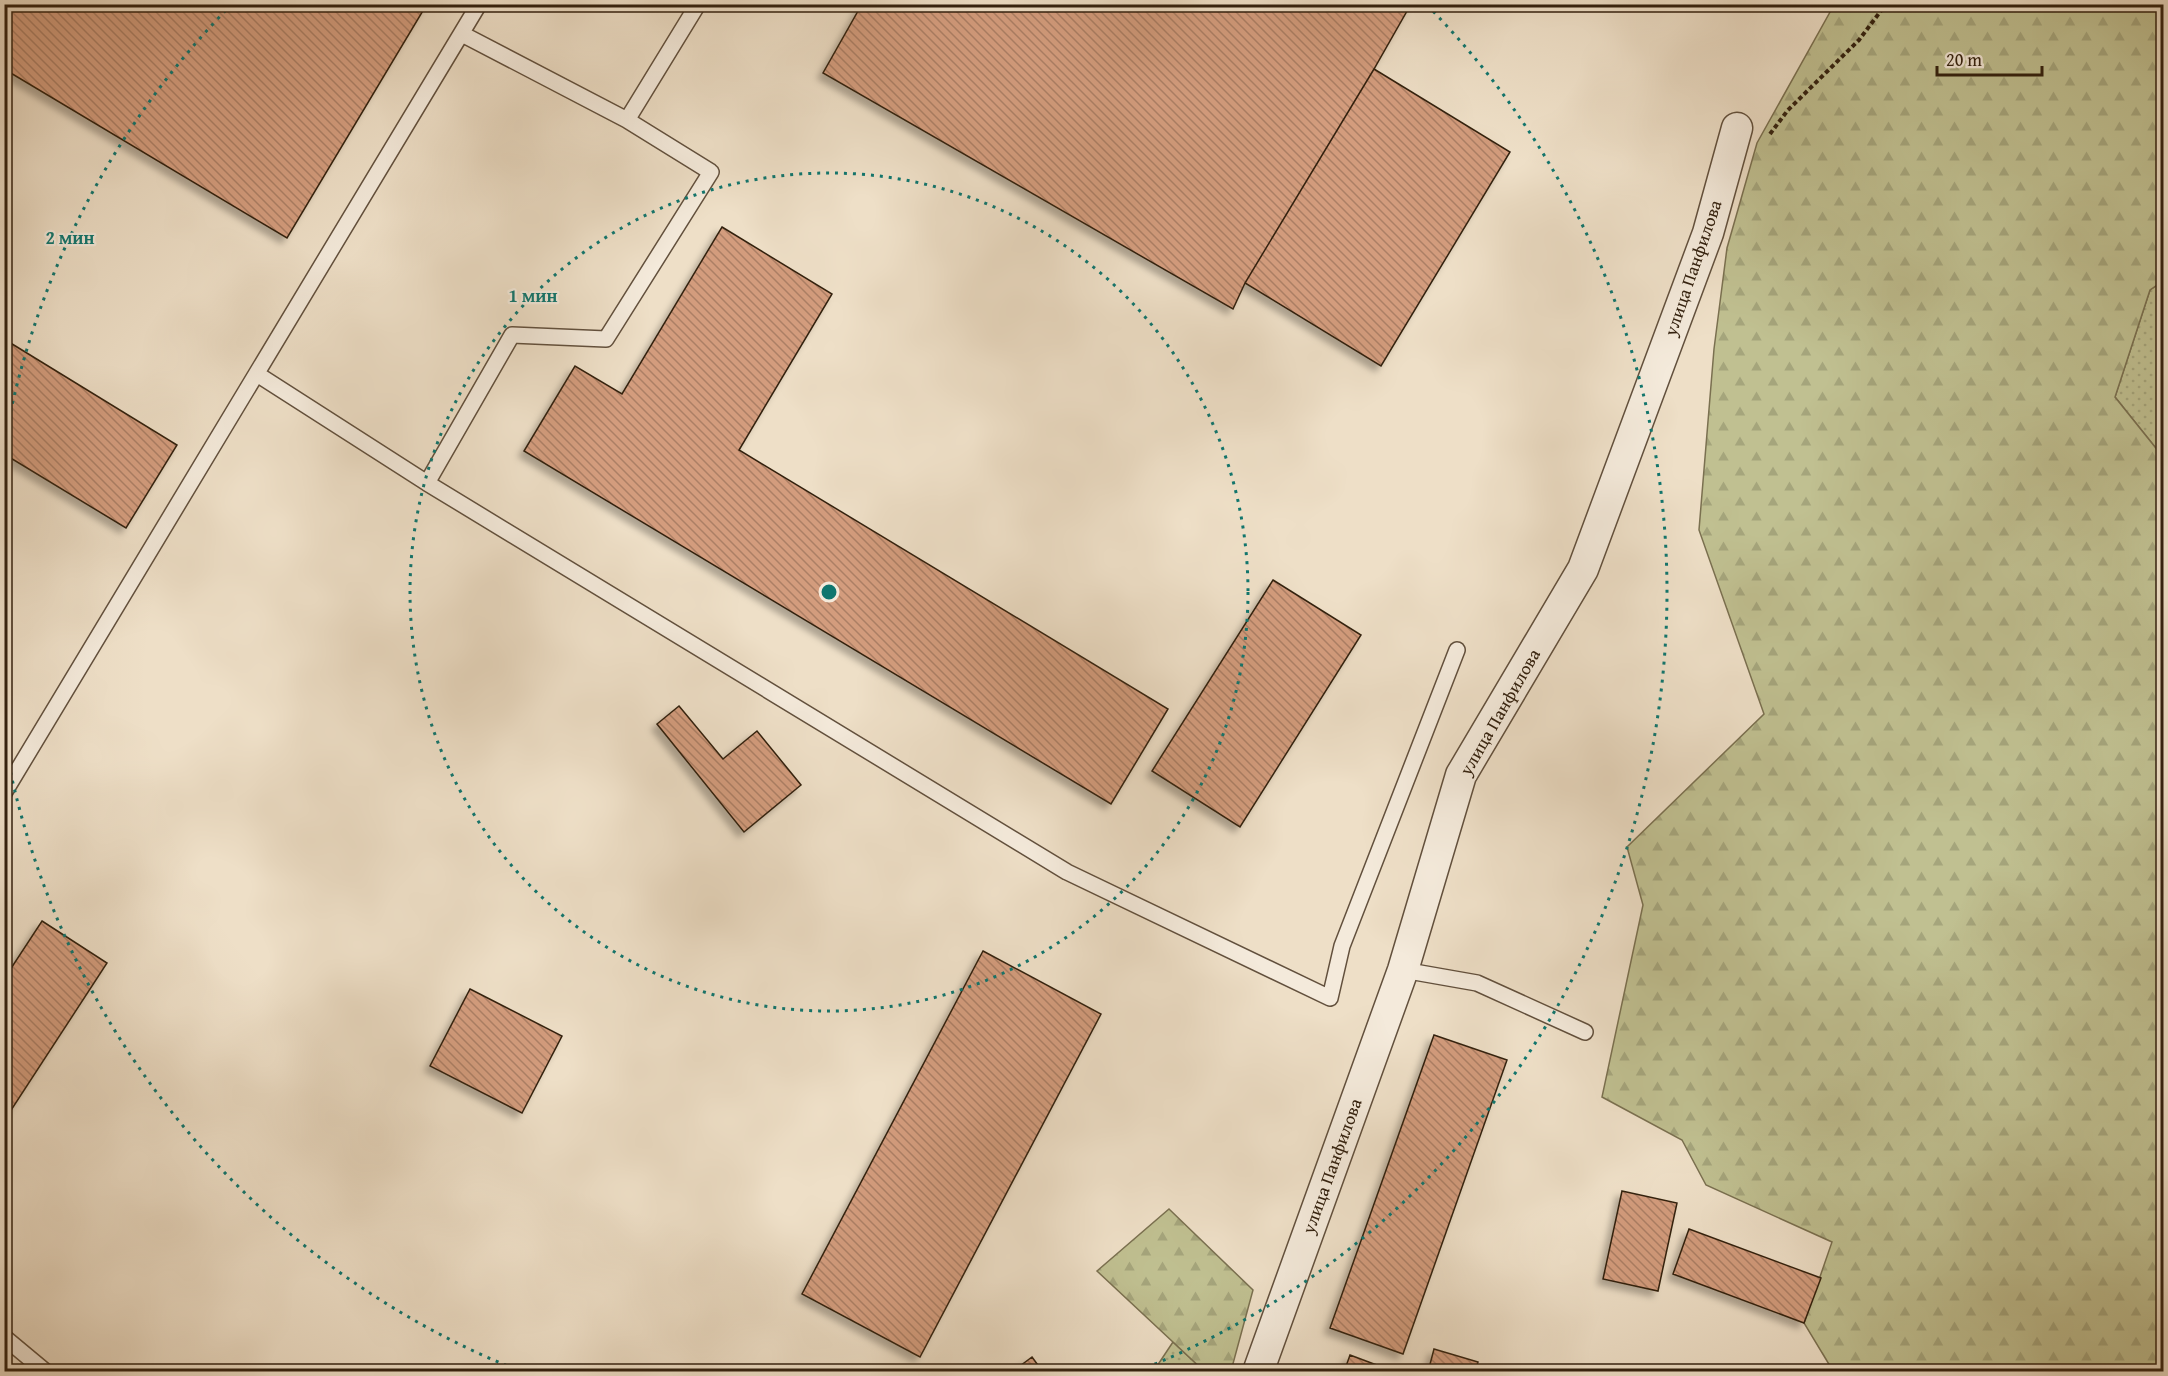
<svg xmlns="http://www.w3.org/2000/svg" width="2168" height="1376" viewBox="0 0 2168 1376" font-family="'Gentium Book Plus',serif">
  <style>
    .grass { fill: url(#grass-dots); stroke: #7a7050; stroke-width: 1.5 }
    .forest { fill: url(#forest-firs); stroke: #7a7050; stroke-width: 1.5 }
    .building { fill: url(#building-back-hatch); stroke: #33210f; stroke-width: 1.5; filter: url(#shadow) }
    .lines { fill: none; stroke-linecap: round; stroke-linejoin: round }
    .service-casing { stroke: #62503d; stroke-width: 18 }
    .minor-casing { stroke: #62503d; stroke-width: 33 }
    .path { stroke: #33210f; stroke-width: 4; stroke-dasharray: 4.5 3; stroke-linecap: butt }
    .service { stroke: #f4eadb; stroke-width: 15 }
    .minor { stroke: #f4eadb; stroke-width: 30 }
    .ring { fill: none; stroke: #0f766e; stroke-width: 3; stroke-dasharray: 3 6 }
    .labels { text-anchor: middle; stroke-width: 4.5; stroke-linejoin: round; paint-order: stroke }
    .street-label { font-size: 18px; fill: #33210f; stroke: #f4eadb }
    .centre { fill: #0f766e; stroke: #f4eadb; stroke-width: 3 }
    .ring-label { font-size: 18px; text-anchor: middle; font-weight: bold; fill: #0f766e; stroke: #f4eadb; stroke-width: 4.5; stroke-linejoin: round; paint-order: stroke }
  </style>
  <defs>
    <pattern id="grass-dots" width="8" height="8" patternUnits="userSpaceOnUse" patternTransform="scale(1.5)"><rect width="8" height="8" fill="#c0c091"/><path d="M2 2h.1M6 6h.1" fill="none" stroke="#a5a57c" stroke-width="1.8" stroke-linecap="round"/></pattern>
    <pattern id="forest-firs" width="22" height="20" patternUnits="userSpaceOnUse" patternTransform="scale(1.5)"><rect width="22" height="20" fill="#c0c091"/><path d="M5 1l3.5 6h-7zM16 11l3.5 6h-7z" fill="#a5a57c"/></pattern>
    <pattern id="building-back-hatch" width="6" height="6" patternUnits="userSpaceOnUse" patternTransform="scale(1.5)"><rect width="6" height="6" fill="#d39c7d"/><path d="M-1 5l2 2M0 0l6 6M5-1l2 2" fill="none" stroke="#ac7f65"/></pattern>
    <filter id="shadow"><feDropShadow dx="-5.5" dy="5.5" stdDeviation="3" flood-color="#0004"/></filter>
  </defs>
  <rect width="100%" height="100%" fill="#eedfc7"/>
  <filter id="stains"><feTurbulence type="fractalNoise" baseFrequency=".00333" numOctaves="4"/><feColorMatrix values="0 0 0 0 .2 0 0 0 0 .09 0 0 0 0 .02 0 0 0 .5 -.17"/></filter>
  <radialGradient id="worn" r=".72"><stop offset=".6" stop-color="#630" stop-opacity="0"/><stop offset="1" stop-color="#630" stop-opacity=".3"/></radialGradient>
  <!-- grass -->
  <path class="grass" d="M 2163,281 L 2163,457 L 2115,397 L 2150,290 Z
    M 1173,1342 L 1204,1371 L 1153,1372 Z"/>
  <!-- forest -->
  <path class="forest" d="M 1834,5 L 2163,5 L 2163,281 L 2150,290 L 2115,397 L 2163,457 L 2163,1371 L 1833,1371 L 1804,1323 L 1832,1242 L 1706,1185 L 1682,1140 L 1602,1097 L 1643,905 L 1627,847 L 1764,714 L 1699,530 L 1714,349 L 1727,248 L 1757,143 Z
    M 1169,1209 L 1253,1290 L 1231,1371 L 1204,1371 L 1097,1271 Z"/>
  <!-- building -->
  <path class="building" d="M 4,4 L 427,4 L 287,238 L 4,69 Z
    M 862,4 L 1411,4 L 1374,69 L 1245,283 L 1233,309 L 823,73 Z
    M 1374,69 L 1510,152 L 1381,366 L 1245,283 Z
    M 722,227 L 832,294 L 739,450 L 1168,709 L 1111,804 L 524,451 L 575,366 L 622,394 Z
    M 4,339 L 177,445 L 126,528 L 4,454 Z
    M 1273,580 L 1361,635 L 1240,827 L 1152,771 Z
    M 679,706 L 723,759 L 757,731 L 801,785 L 744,832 L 657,724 Z
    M 42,921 L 107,963 L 4,1121 L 4,979 Z
    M 983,951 L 1101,1014 L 920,1357 L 802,1294 Z
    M 470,989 L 562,1036 L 522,1113 L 430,1066 Z
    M 1434,1035 L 1507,1060 L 1403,1354 L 1330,1328 Z
    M 1622,1191 L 1677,1203 L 1658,1291 L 1603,1279 Z
    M 1689,1229 L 1821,1278 L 1804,1323 L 1673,1274 Z
    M 1434,1349 L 1478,1362 L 1475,1372 L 1428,1372 Z
    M 1350,1355 L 1382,1367 L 1380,1372 L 1344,1372 Z
    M 1032,1357 L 1043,1372 L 1012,1372 Z"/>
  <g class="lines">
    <defs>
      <path id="service" d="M 462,34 L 627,120 L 698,4
        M 257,374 L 427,483 L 512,335 L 606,339 L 711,172 L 627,120
        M 427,483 L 1067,872 L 1330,998 L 1342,946 L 1457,650
        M 4,793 L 479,4
        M 1403,970 L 1477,983 L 1585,1032
        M 4,1337 L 46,1372"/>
      <path id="minor" d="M 1258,1372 L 1403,970 L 1461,775 L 1583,569 L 1708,233 L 1737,128"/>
    </defs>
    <!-- service casing -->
    <use href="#service" class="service-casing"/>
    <!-- minor casing -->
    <use href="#minor" class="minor-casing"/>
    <!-- path -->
    <path class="path" d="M 1770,134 L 1788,110 L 1859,40 L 1886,4
      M 1853,1366 L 1854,1372"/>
    <!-- service -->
    <use href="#service" class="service"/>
    <!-- minor -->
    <use href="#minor" class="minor"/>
  </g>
  <!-- distance rings -->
  <g class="ring">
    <circle cx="829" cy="592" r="419"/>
    <path d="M515 1369A838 838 0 0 1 5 745M5 439A838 838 0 0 1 231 5M1427 5A838 838 0 0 1 1143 1369"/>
  </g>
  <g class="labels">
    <!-- street labels -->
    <g class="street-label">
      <text transform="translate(1693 268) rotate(-71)" y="6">улица Панфилова</text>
      <text transform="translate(1500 712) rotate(-60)" y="6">улица Панфилова</text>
      <text transform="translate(1332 1166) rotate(-70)" y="6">улица Панфилова</text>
    </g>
  </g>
  <circle cx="829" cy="592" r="9" class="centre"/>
  <g class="ring-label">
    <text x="70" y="244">2 мин</text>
    <text x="533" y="302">1 мин</text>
  </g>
  <!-- margin -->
  <rect width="2168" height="1376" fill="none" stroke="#eedfc7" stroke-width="24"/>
  <rect x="6" y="6" width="2156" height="1364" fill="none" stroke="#33210f" stroke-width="3"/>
  <rect x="12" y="12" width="2144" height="1352" fill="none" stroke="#33210f" stroke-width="1.5"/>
  <!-- scale -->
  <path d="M1937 66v9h105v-9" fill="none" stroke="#33210f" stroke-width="3"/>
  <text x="1946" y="66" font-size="18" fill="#33210f" stroke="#f4eadb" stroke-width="4.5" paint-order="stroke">20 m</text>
  <rect width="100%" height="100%" filter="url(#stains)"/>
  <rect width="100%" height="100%" fill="url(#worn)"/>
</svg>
